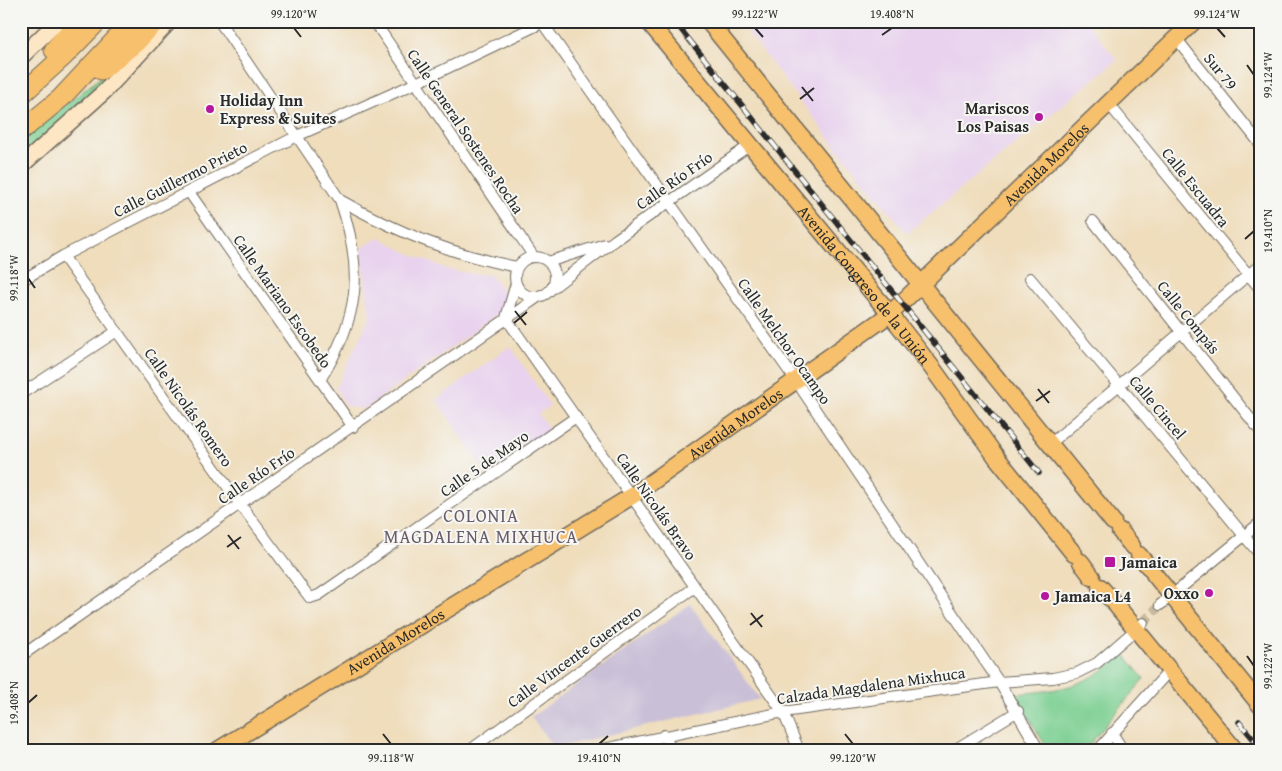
<svg xmlns="http://www.w3.org/2000/svg" width="1282" height="771" viewBox="0 0 1282 771" font-family="'Gentium Book Plus',serif">
  <style>
    .built { fill: #e8d2ee }
    .industrial { fill: #c9bfd7 }
    .green { fill: #7bcf92; stroke: #537d5e }
    .lines { fill: none; stroke-linecap: round; stroke-linejoin: round }
    .street-tunnel { stroke: #c8b99f; stroke-width: 10; stroke-dasharray: 10 5; stroke-linecap: butt }
    .street-casing { stroke: #70695e; stroke-width: 12 }
    .secondary-casing { stroke: #70695e; stroke-width: 18 }
    .primary-casing { stroke: #70695e; stroke-width: 19 }
    .highway-casing { stroke: #70695e; stroke-width: 21 }
    .street { stroke: #fff; stroke-width: 10 }
    .secondary { stroke: #fce6c4; stroke-width: 15 }
    .primary { stroke: #f7c06c; stroke-width: 16 }
    .highway { stroke: #f7c06c; stroke-width: 19 }
    .rail-casing { stroke: #2b2b2b; stroke-width: 5.5 }
    .rail { stroke: #f6f6f2; stroke-width: 4; stroke-dasharray: 11; stroke-linecap: butt }
    .ticks { fill: none; stroke: #2b2b2b; stroke-width: 2 }
    .poi-dot { fill: #b5179e; stroke: #f6f6f2; stroke-width: 2 }
    .labels { text-anchor: middle; stroke-width: 4; stroke-linejoin: round; paint-order: stroke }
    .street-label { font-size: 16px; fill: #2b2b2b; stroke: #f6f6f2 }
    .poi-label { font-size: 16px; font-weight: bold; fill: #2b2b2b; stroke: #f6f6f2; text-anchor: start }
    .neighbourhood-label { font-size: 18px; letter-spacing: 1px; fill: #695b6a; stroke: #f6f6f2 }
    .neatline { fill: none; stroke: #2b2b2b; stroke-width: 2 }
    .ticks-label { font-size: 12px; text-anchor: middle; fill: #2b2b2b }
  </style>
  <rect width="100%" height="100%" fill="#f6f6f2"/>
  <filter id="ink" filterUnits="userSpaceOnUse"><feTurbulence type="fractalNoise" baseFrequency=".02" numOctaves="2"/><feDisplacementMap in="SourceGraphic" scale="10" xChannelSelector="R" yChannelSelector="G"/><feConvolveMatrix kernelMatrix="1 2 1 2 8 2 1 2 1" color-interpolation-filters="sRGB"/></filter>
  <filter id="wash" filterUnits="userSpaceOnUse"><feTurbulence type="fractalNoise" baseFrequency=".0096" numOctaves="4" result="noise"/><feDisplacementMap in="SourceGraphic" scale="20" xChannelSelector="R" yChannelSelector="G"/><feGaussianBlur stdDeviation="1.12" result="paint"/><feColorMatrix in="noise" values="0 0 0 0 0 0 0 0 0 0 0 0 0 0 0 0 0 1.4 0 .05"/><feComposite in="paint" operator="in"/></filter>
  <g filter="url(#wash)">
    <rect width="100%" height="100%" fill="#efddbc"/>
    <!-- built -->
    <path class="built" d="M 739,21 L 1086,21 L 1117,60 L 907,233 L 840,152 Z
      M 379,237 L 406,252 L 447,269 L 472,274 L 491,275 L 505,295 L 505,309 L 365,409 L 346,406 L 336,388 L 370,317 L 361,249 Z
      M 510,346 L 550,406 L 538,414 L 552,433 L 488,476 L 436,400 Z"/>
    <!-- industrial -->
    <path class="industrial" d="M 690,604 L 760,699 L 554,748 L 531,717 Z"/>
    <!-- green -->
    <path class="green" d="M 127,56 L 115,76 L 21,157 L 21,141 Z
      M 1123,653 L 1144,679 L 1085,750 L 1048,750 L 1015,694 C 1061,690 1089,687 1123,653 Z"/>
  </g>
  <g filter="url(#ink)">
    <g class="lines">
      <!-- street-tunnel -->
      <path class="street-tunnel" d="M 1143,623 L 1160,605"/>
      <defs>
        <path id="street" d="M 219,21 L 340,200 C 364,270 360,317 320,380
          M 374,21 L 534,257
          M 541,21 L 796,381 L 999,682 L 1039,750
          M 1176,38 L 1261,145
          M 1108,103 L 1261,290
          M 189,192 L 353,427
          M 340,200 C 396,232 453,255 517,267
          M 1093,221 L 1261,432
          M 63,256 L 240,504 L 310,598 L 319,595 L 576,417
          M515 277a20 20 0 1 1 40 0a20 20 0 1 1-40 0Z
          M 548,262 L 605,244
          M 1030,278 L 1261,556
          M 21,281 L 63,256 L 297,136 L 416,83 L 546,21
          M 550,290 L 615,240 L 750,145
          M 506,318 L 783,712 L 799,750
          M 506,318 L 516,283
          M 21,394 L 117,331
          M 1050,444 L 1261,264
          M 1160,605 L 1261,522
          M 21,656 L 541,295
          M 1112,733 L 1123,750
          M 664,735 L 672,750
          M 470,750 L 695,587
          M 599,750 L 783,712 L 999,682 L 1053,678 L 1077,673 L 1097,663 L 1143,623
          M 954,750 L 1018,711
          M 1098,750 L 1169,671"/>
        <path id="secondary" d="M 21,57 L 58,21
          M 21,166 L 105,91 L 170,21"/>
        <g id="primary">
          <path id="s1" d="M 648,21 L 890,314 L 933,369 L 997,458 L 1074,554"/>
          <path d="M 708,21 L 1113,522"/>
          <path d="M 1120,531 L 1132,546"/>
          <path d="M 1139,555 L 1149,567"/>
          <path d="M 1081,562 L 1092,577"/>
          <path d="M 1154,574 L 1261,706"/>
          <path d="M 1100,587 L 1110,598"/>
          <path d="M 1116,605 L 1235,750"/>
          <path id="s2" d="M 218,750 L 632,496 L 890,314 L 1194,21"/>
        </g>
        <path id="highway" d="M 54,50 L 79,21
          M 101,70 L 136,42 L 156,21
          M 21,95 L 64,56 L 98,21
          M 21,131 L 61,98 L 133,21"/>
      </defs>
      <!-- street casing -->
      <use href="#street" class="street-casing"/>
      <!-- secondary casing -->
      <use href="#secondary" class="secondary-casing"/>
      <!-- primary casing -->
      <use href="#primary" class="primary-casing"/>
      <!-- highway casing -->
      <use href="#highway" class="highway-casing"/>
      <!-- street -->
      <use href="#street" class="street"/>
      <!-- secondary -->
      <use href="#secondary" class="secondary"/>
      <!-- primary -->
      <use href="#primary" class="primary"/>
      <!-- highway -->
      <use href="#highway" class="highway"/>
      <defs>
        <path id="rail" d="M 674,21 L 1039,473
          M 1239,722 L 1261,748"/>
      </defs>
      <!-- rail casing -->
      <use href="#rail" class="rail-casing"/>
      <!-- rail -->
      <use href="#rail" class="rail"/>
    </g>
  </g>
  <!-- ticks -->
  <path class="ticks" d="M 294,28 L 301,37M 755,28 L 763,37M 1217,28 L 1225,37M 882,35 L 892,28M 1247,65 L 1254,75M 802,87 L 813,101M 800,99 L 814,88M 1245,239 L 1254,231M 28,278 L 35,288M 515,311 L 526,325M 514,323 L 527,312M 1038,389 L 1049,403M 1036,401 L 1050,391M 228,535 L 239,549M 227,547 L 241,537M 751,613 L 762,627M 750,625 L 763,615M 1247,656 L 1254,666M 28,703 L 37,695M 383,734 L 391,744M 845,734 L 853,744M 599,744 L 608,736"/>
  <!-- markers -->
  <g class="poi-dot">
    <circle cx="210" cy="109" r="5"/>
    <circle cx="1039" cy="117" r="5"/>
    <rect x="1104" y="556" width="12" height="12" rx="2.5"/>
    <circle cx="1209" cy="593" r="5"/>
    <circle cx="1045" cy="596" r="5"/>
  </g>
  <g class="labels">
    <!-- street labels -->
    <g class="street-label">
      <text transform="translate(1221 71) rotate(51)" y="6">Sur 79</text>
      <text transform="translate(466 131) rotate(56)" y="6">Calle General Sostenes Rocha</text>
      <text dy="6" stroke="none"><textPath href="#s2" startOffset="1018">Avenida Morelos</textPath></text>
      <text transform="translate(180 179) rotate(-27)" y="6">Calle Guillermo Prieto</text>
      <text transform="translate(674 180) rotate(-35)" y="6">Calle Río Frío</text>
      <text transform="translate(1196 187) rotate(51)" y="6">Calle Escuadra</text>
      <text dy="6" stroke="none"><textPath href="#s1" startOffset="341">Avenida Congreso de la Unión</textPath></text>
      <text transform="translate(283 301) rotate(55)" y="6">Calle Mariano Escobedo</text>
      <text transform="translate(1189 317) rotate(51)" y="6">Calle Compás</text>
      <text transform="translate(785 341) rotate(55)" y="6">Calle Melchor Ocampo</text>
      <text transform="translate(189 407) rotate(55)" y="6">Calle Nicolás Romero</text>
      <text transform="translate(1158 407) rotate(50)" y="6">Calle Cincel</text>
      <text dy="6" stroke="none"><textPath href="#s2" startOffset="612">Avenida Morelos</textPath></text>
      <text transform="translate(484 463) rotate(-35)" y="6">Calle 5 de Mayo</text>
      <text transform="translate(256 475) rotate(-34)" y="6">Calle Río Frío</text>
      <text transform="translate(657 506) rotate(55)" y="6">Calle Nicolás Bravo</text>
      <text dy="6" stroke="none"><textPath href="#s2" startOffset="208">Avenida Morelos</textPath></text>
      <text transform="translate(574 656) rotate(-36)" y="6">Calle Vincente Guerrero</text>
      <text transform="translate(871 685) rotate(-8)" y="6">Calzada Magdalena Mixhuca</text>
    </g>
    <!-- poi labels -->
    <g class="poi-label">
      <text x="220" y="106">Holiday Inn<tspan x="220" dy="18">Express &amp; Suites</tspan></text>
      <text x="1029" y="114" text-anchor="end">Mariscos<tspan x="1029" dy="18">Los Paisas</tspan></text>
      <text x="1121" y="568">Jamaica</text>
      <text x="1199" y="599" text-anchor="end">Oxxo</text>
      <text x="1055" y="602">Jamaica L4</text>
    </g>
    <!-- neighbourhood labels -->
    <g class="neighbourhood-label">
      <text x="481" y="522">COLONIA<tspan x="481" dy="21">MAGDALENA MIXHUCA</tspan></text>
    </g>
  </g>
  <!-- margin -->
  <rect width="1282" height="771" fill="none" stroke="#f6f6f2" stroke-width="55"/>
  <rect x="28" y="28" width="1226" height="716" class="neatline"/>
  <g class="ticks-label">
    <text x="294" y="18">99.120°W</text>
    <text x="755" y="18">99.122°W</text>
    <text x="892" y="18">19.408°N</text>
    <text x="1217" y="18">99.124°W</text>
    <text transform="translate(1268 75) rotate(-90)" y="4">99.124°W</text>
    <text transform="translate(1268 231) rotate(-90)" y="4">19.410°N</text>
    <text transform="translate(14 278) rotate(-90)" y="4">99.118°W</text>
    <text transform="translate(1268 666) rotate(-90)" y="4">99.122°W</text>
    <text transform="translate(14 703) rotate(-90)" y="4">19.408°N</text>
    <text x="391" y="762">99.118°W</text>
    <text x="599" y="762">19.410°N</text>
    <text x="853" y="762">99.120°W</text>
  </g>
</svg>
